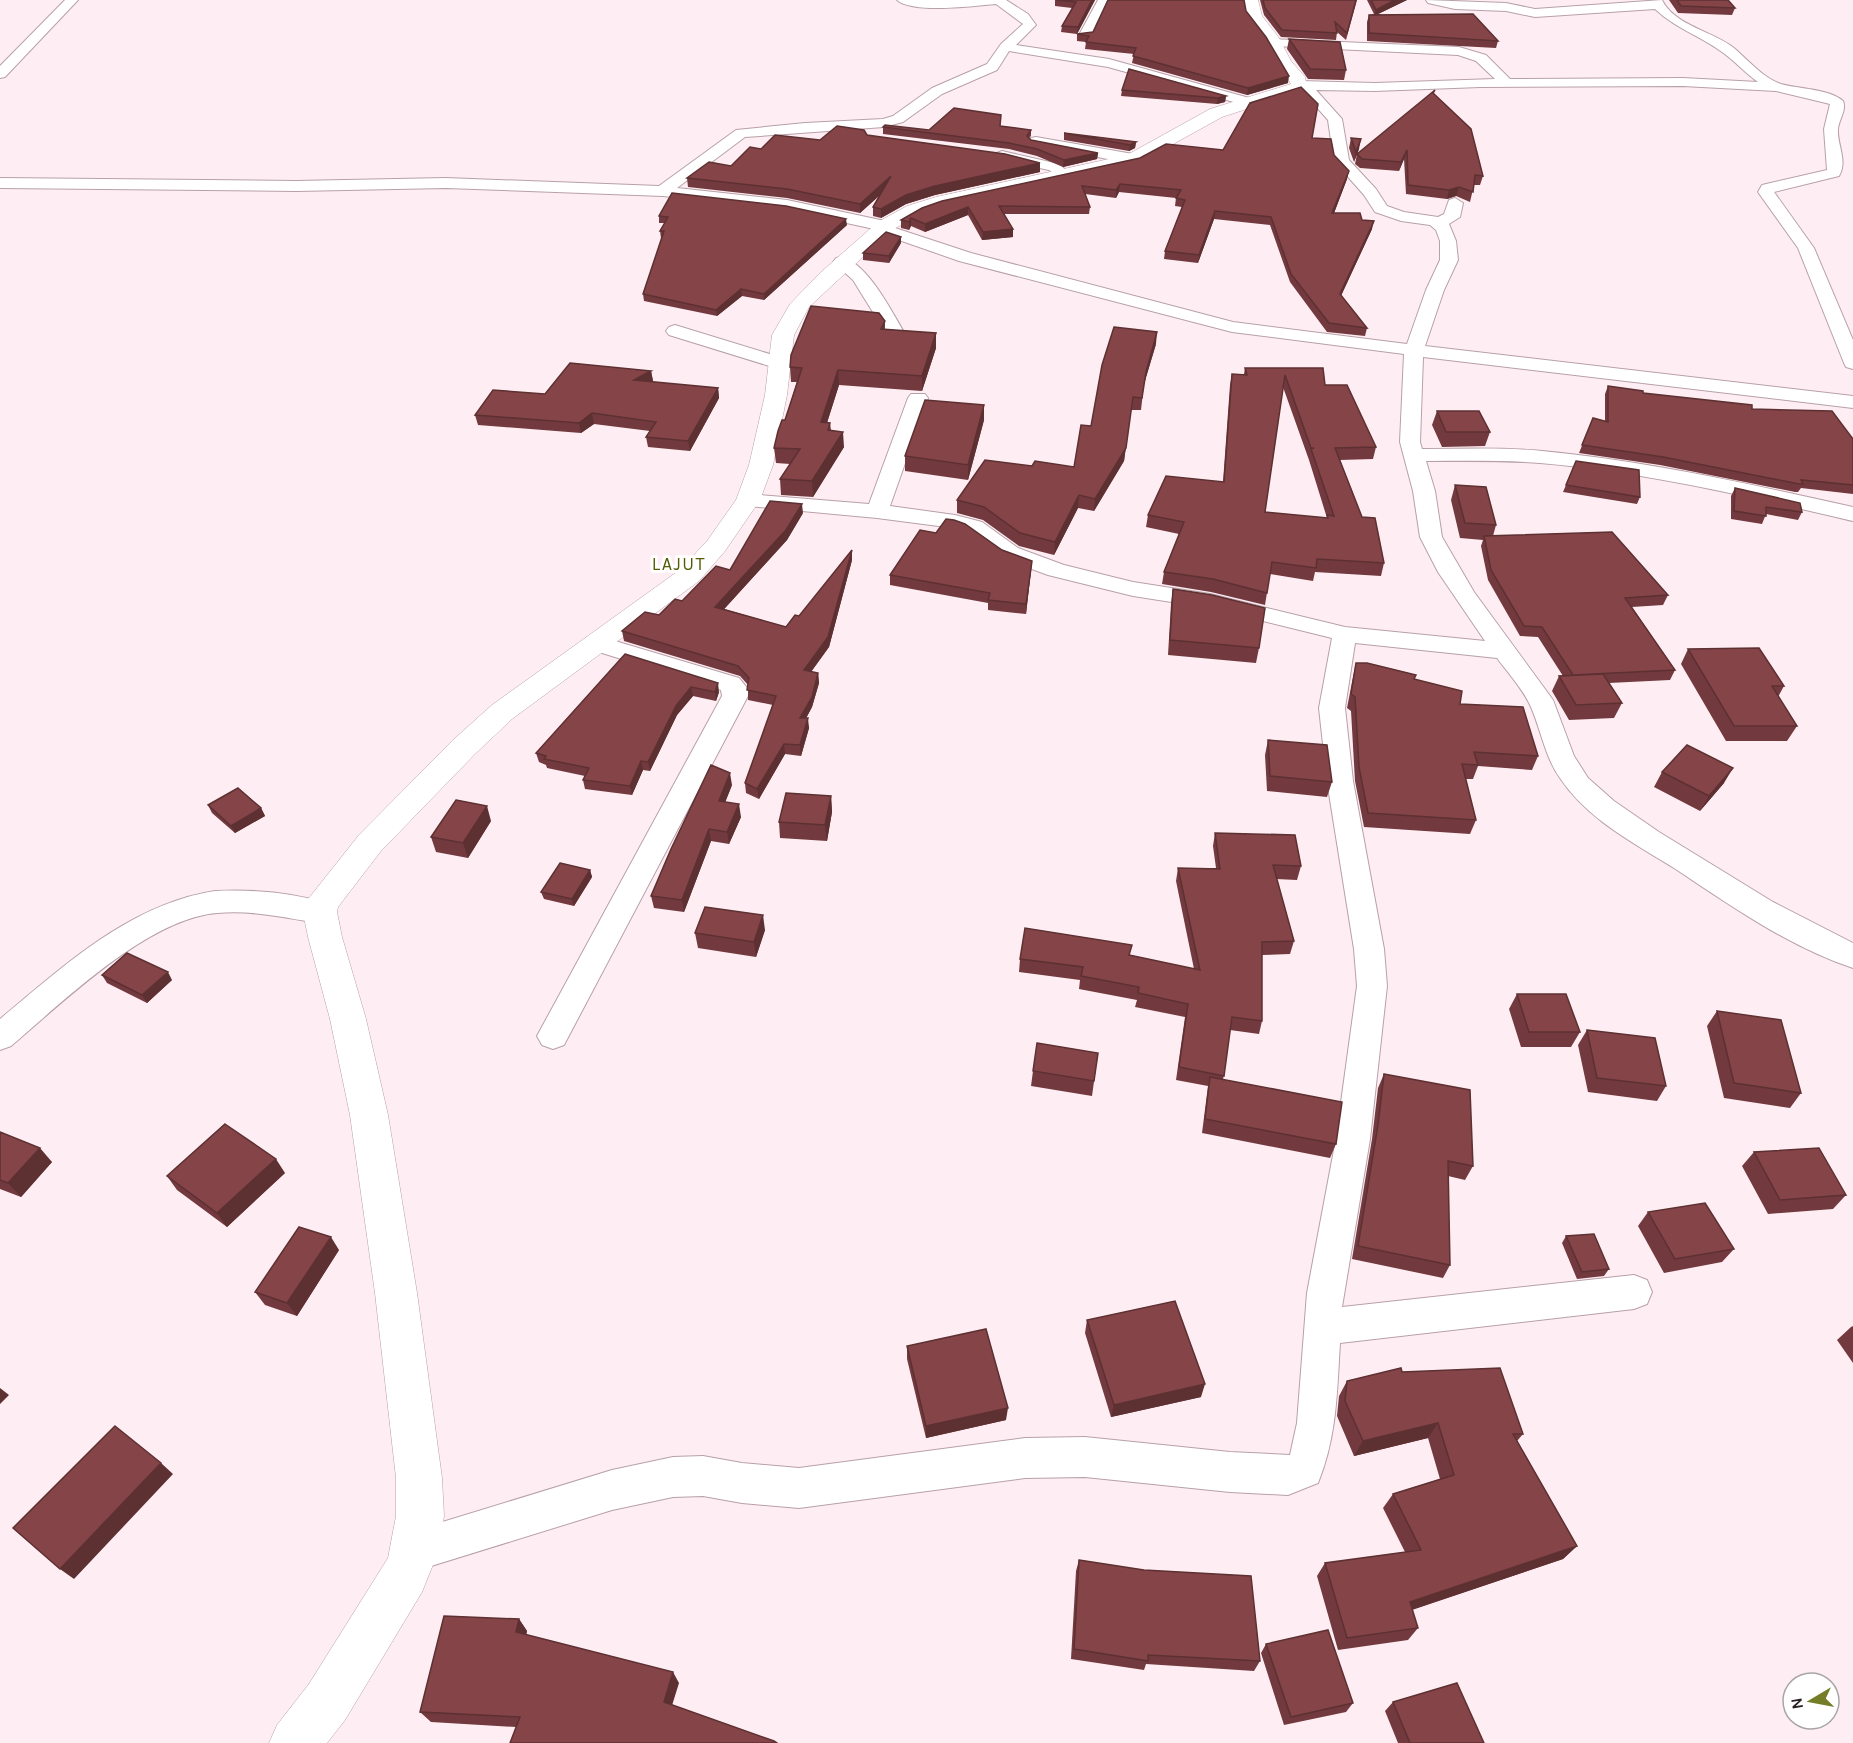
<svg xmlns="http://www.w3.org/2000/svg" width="1853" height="1743" viewBox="0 0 1853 1743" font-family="Karla,sans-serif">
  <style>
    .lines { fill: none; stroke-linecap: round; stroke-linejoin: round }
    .minor-casing { stroke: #b8a0a9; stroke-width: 2 }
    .tertiary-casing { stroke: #b8a0a9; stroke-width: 1 }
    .minor { fill: #fff; fill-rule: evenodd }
    .tertiary { fill: #fff; fill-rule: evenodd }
    .wall { fill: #723a3e; fill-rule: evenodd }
    .shaded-wall { fill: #5d3032 }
    .building { fill: #854448; stroke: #5d3032; stroke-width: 1.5; fill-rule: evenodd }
    .labels { text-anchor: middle; stroke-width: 6; stroke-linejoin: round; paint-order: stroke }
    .far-quarter-label { font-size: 18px; letter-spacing: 1.5px; fill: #575c04; stroke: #fff }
  </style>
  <rect width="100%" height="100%" fill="#feeef4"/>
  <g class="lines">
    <defs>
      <path id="minor" d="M 65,0 L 78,0 L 5,77 L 0,78 L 0,66 Z
        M 897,0 L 1006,0 L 1028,14 L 1036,25 L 1016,45 L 1109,59 L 1253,99 L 1255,102 L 1248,106 L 1108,67 L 1009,51 L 997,70 L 942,94 L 903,122 L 884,127 L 745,137 L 677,188 L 787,200 L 885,221 L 891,223 L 892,227 L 971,253 L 1233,322 L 1407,344 L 1426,290 L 1440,260 L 1440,241 L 1436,230 L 1430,225 L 1401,221 L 1375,212 L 1364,195 L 1334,161 L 1328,120 L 1305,94 L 1292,87 L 1295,82 L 1300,81 L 1375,83 L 1495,79 L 1476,61 L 1458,55 L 1274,46 L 1269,45 L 1268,42 L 1269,39 L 1459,47 L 1486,55 L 1510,79 L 1683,78 L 1758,82 C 1745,73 1735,61 1722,52 C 1700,36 1675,28 1655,9 L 1535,17 L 1506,11 L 1455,9 L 1428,3 L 1426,0 L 1506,3 L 1535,9 L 1662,0 C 1675,26 1713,31 1734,48 C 1748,60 1763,78 1781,84 C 1799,89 1830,89 1843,101 C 1847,110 1839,119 1838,129 C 1837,145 1848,161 1839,176 L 1774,192 L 1814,248 L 1853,340 L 1853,369 L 1846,367 L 1844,363 L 1798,248 L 1758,192 L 1762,185 L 1827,170 L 1824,129 L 1830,104 L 1776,91 L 1683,86 L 1480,87 L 1375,91 L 1316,90 L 1342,119 L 1349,160 L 1376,189 L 1387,206 L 1404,212 L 1438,217 L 1444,214 L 1449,200 L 1455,198 L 1463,203 L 1460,217 L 1449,224 L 1456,241 L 1458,260 L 1444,290 L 1425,346 L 1853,396 L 1853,408 L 1423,357 L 1420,442 L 1422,449 C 1462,449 1502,447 1542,451 C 1647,461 1750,484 1853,507 L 1853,521 C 1750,497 1645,472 1540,463 C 1502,460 1464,461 1426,461 L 1435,491 L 1442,537 L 1474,592 L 1553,700 L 1574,756 L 1588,778 L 1614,801 L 1659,832 L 1773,902 L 1853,943 L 1853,968 C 1789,947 1730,905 1674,868 C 1634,843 1587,819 1560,778 C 1545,757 1541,730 1531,707 C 1523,689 1508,673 1497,658 L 1355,643 L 1345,708 L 1353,781 L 1384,949 L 1387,986 L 1370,1139 L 1342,1307 L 1634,1275 L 1647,1280 L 1652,1292 L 1647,1304 L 1634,1309 L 1340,1343 C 1337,1391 1337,1437 1318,1483 L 1288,1495 L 1230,1492 L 1085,1477 L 1025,1478 L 799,1508 L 742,1503 L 703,1496 L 673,1497 L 612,1510 L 415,1571 L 400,1565 L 394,1550 L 400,1535 L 612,1470 L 673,1457 L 703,1456 L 742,1463 L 799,1468 L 1025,1438 L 1085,1437 L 1230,1452 L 1290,1455 L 1297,1423 L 1307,1293 L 1336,1139 L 1357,986 L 1354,949 L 1327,781 L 1319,708 L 1332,638 L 1210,608 L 1133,596 L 1048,575 L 1002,558 L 966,532 L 954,528 L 877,518 L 748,506 L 740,505 L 737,500 L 740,495 L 748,494 L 869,504 L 908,398 L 911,394 L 925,394 L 928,398 L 890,506 L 955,515 L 982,522 L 1018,548 L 1064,565 L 1133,582 L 1210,594 L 1345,627 L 1485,641 L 1438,572 L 1420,537 L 1413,491 L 1400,442 L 1404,354 L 1232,332 L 959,261 L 876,232 L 874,229 L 787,210 L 663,196 L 446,188 L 296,191 L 0,188 L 0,178 L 296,181 L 446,178 L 659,186 L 736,130 L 805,123 L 883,119 L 893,116 L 932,88 L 987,64 L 1001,44 L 1023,24 L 996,4 C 974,6 913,14 897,0 Z
        M 1098,0 L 1110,0 L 1090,38 L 1080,38 L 1079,35 Z
        M 1036,137 L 1133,154 L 1141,159 L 1133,164 L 1031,144 L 1029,141 L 1031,138 Z
        M 1002,151 L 1059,164 L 1070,174 L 1062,179 L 1049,170 L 997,159 L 994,156 L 997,153 Z
        M 842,257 C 869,264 894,316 908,339 L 906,343 L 892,343 L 853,280 L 833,262 L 836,258 Z
        M 675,325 L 786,359 L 788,363 L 786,367 L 779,369 L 669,335 L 666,331 L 669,327 Z
        M 595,635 L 739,678 L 748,689 L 748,696 L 564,1045 L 553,1049 L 542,1045 L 537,1036 L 722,696 L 721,690 L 586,648 L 583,643 L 586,638 Z
        M 215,891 C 253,889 294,893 330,904 L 335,912 L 330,920 C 313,925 294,918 276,916 C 257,913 237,911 217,913 C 147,919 63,1002 11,1046 L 0,1050 L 0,1019 C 64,966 130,904 215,891 Z"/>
      <path id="tertiary" d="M 1244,0 L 1258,0 L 1262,16 L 1279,38 L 1291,61 L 1305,77 L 1307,87 L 1305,90 L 1222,117 L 1139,163 L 941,207 L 921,214 L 892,230 L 809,307 L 794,335 L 787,395 L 773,465 L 760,500 L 725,551 L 699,581 L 512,719 L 475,754 L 381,851 L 338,907 L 337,912 L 342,937 L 366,1019 L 388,1115 L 417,1293 L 442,1478 L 444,1516 L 439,1550 L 422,1592 L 345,1720 L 327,1743 L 269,1743 L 277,1725 L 309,1684 L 388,1558 L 396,1516 L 396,1478 L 375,1293 L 350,1115 L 330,1019 L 308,937 L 303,912 L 305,903 L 359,835 L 453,740 L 492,705 L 681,569 L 707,541 L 736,500 L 749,465 L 765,395 L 772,335 L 790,304 L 820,273 L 878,222 L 907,206 L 936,197 L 1127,155 L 1210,109 L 1291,84 L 1267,43 L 1247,16 Z"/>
    </defs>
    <!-- minor casing -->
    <use href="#minor" class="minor-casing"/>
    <!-- tertiary casing -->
    <use href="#tertiary" class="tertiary-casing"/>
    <!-- minor -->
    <use href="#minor" class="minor"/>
    <!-- tertiary -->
    <use href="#tertiary" class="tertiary"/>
  </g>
  <!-- wall -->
  <path class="wall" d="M 1055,0 L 1095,0 L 1077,34 L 1061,32 L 1062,26 L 1072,8 L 1055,6 Z
    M 1260,0 L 1357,0 L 1346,40 L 1337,32 L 1336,40 L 1281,37 L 1264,15 Z
    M 1367,0 L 1407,0 L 1378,14 L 1498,41 L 1496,48 L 1367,41 L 1367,22 L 1369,15 L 1374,14 Z
    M 1669,0 L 1728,0 L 1735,8 L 1732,15 L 1678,13 Z
    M 1246,11 L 1288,83 L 1247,95 L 1132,63 L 1134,54 L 1085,49 L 1086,42 L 1077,41 L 1077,34 Z
    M 1289,39 L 1346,70 L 1344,80 L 1308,79 L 1287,49 Z
    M 1122,90 L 1226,96 L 1225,102 L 1217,104 L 1121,96 Z
    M 1434,94 L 1483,176 L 1480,185 L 1474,185 L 1470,202 L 1456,196 L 1447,199 L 1406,194 L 1404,159 L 1399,171 L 1360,168 L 1355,164 L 1357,154 Z
    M 1000,126 L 1031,130 L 1031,136 L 1029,138 L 1031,140 L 1098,153 L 1097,159 L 1063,167 L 1037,156 L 1009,149 L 883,134 L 883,127 L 929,130 Z
    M 1064,133 L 1136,142 L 1135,148 L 1129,151 L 1064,140 Z
    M 867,135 L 1040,172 L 935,195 L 906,204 L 881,218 L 873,216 L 873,207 L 879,196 L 860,213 L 787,198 L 688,187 L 687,178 L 731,166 L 761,149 L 820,140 Z
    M 1312,138 L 1334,155 L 1347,179 L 1334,213 L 1362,220 L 1372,229 L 1341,296 L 1367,328 L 1365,336 L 1327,332 L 1290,282 L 1270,225 L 1214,219 L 1198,263 L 1164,259 L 1165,251 L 1182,207 L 1175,206 L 1176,198 L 1119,192 L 1116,198 L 1085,194 L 1090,207 L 1089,214 L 1004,214 L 1013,229 L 1013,237 L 982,240 L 968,215 L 925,232 L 911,226 L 909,230 L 901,228 L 901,220 L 1223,150 Z
    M 1351,138 L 1359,149 L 1354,162 L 1349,148 Z
    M 659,216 L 847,225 L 764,300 L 742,296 L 717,316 L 644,301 L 643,294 L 662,238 L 661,238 L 660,231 L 665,223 L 659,223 Z
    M 901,243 L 889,263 L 863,260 L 863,253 Z
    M 885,321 L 885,330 L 936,333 L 936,348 L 922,391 L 839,385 L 827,423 L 830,423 L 831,430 L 844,447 L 813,497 L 781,495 L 780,479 L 790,464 L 776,463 L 774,448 L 785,420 L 797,382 L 791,382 L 790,367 Z
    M 1156,344 L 1144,384 L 1141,410 L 1131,410 L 1124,461 L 1094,511 L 1078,508 L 1054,555 L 1019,546 L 983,520 L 957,513 L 957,500 L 1032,466 L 1074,467 L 1091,426 Z
    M 1245,368 L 1323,368 L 1325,385 L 1376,447 L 1373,459 L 1340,460 L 1362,517 L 1384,563 L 1381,576 L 1315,572 L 1313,581 L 1270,574 L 1265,605 L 1211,592 L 1162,584 L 1164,572 L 1179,534 L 1146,527 L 1148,515 L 1223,482 L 1230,385 L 1232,374 L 1244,374 ZM 1283,387 L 1309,460 L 1327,518 L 1265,512 Z
    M 651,371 L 653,381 L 651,382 L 718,388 L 719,398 L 690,451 L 648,447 L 646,437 L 650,431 L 594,424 L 581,433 L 478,425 L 475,415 L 545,394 Z
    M 1608,386 L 1643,393 L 1752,409 L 1853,439 L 1853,494 L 1801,488 L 1798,492 L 1795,492 L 1660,465 L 1579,453 L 1593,418 L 1605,421 L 1605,394 Z
    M 1437,411 L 1490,432 L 1485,446 L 1442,447 L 1432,425 Z
    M 984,420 L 968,480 L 905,471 L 905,456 Z
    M 1455,485 L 1496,525 L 1493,536 L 1668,595 L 1663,605 L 1632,607 L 1675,670 L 1670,680 L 1609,683 L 1622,703 L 1614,718 L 1569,720 L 1552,691 L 1559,676 L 1563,676 L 1538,637 L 1520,636 L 1488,580 L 1481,546 L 1483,540 L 1460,538 L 1451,500 Z
    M 1566,485 L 1640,497 L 1637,504 L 1563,492 Z
    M 1735,488 L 1802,512 L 1798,520 L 1766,514 L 1762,524 L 1731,519 L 1731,496 Z
    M 803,513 L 787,540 L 724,609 L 786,627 L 799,616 L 852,560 L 829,647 L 811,672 L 818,673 L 819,683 L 812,707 L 806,718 L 809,728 L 801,756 L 785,754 L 759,799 L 746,793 L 745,783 L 773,705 L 748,700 L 748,685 L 740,676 L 624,641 L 622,631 L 659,615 L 682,601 L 730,570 Z
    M 1002,550 L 1032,561 L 1026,614 L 988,610 L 988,603 L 890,585 L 890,575 Z
    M 1173,589 L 1259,648 L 1256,663 L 1168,655 L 1171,604 Z
    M 1688,649 L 1784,686 L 1778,697 L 1797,726 L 1787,741 L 1726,741 L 1681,664 Z
    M 625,654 L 719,692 L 716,701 L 693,696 L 677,715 L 650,771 L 643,770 L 632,795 L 585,789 L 583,780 L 585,776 L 547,768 L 546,765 L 539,762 L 536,753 Z
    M 1356,663 L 1414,679 L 1460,704 L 1538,756 L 1532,770 L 1478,766 L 1473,779 L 1465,779 L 1476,820 L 1470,834 L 1364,827 L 1355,781 L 1351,711 L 1347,708 L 1353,677 Z
    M 1268,740 L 1332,782 L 1327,797 L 1267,791 L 1265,755 Z
    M 1662,772 L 1724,783 L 1700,811 L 1654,787 Z
    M 732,785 L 725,802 L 741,817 L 729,844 L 711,841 L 684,912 L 654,908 L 651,896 Z
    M 831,796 L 832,812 L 827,841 L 780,838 L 779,822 Z
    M 208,805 L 261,808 L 265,816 L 235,833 L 212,813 Z
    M 491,821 L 468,858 L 436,852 L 431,837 Z
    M 1215,833 L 1301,866 L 1297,880 L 1276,879 L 1294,941 L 1290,954 L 1262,955 L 1262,1021 L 1259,1034 L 1230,1030 L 1223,1080 L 1336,1144 L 1330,1158 L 1202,1133 L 1208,1086 L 1176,1080 L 1185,1017 L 1135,1007 L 1137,1000 L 1079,989 L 1080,980 L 1019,972 L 1020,959 L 1130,955 L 1194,969 L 1176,881 L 1178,868 L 1216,868 L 1213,846 Z
    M 590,870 L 592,877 L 574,906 L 544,899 L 541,892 Z
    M 765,930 L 756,957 L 698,948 L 695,933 Z
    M 102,975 L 172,980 L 147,1003 L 107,983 Z
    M 1517,994 L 1580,1032 L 1571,1047 L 1521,1047 L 1509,1009 Z
    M 1717,1011 L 1801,1093 L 1790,1108 L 1724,1098 L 1707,1026 Z
    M 1587,1030 L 1666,1086 L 1657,1101 L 1588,1092 L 1578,1045 Z
    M 1098,1053 L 1092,1096 L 1031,1086 L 1033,1071 Z
    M 1384,1074 L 1473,1166 L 1465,1180 L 1448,1176 L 1450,1265 L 1443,1278 L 1352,1259 L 1372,1139 L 1378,1088 Z
    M 0,1132 L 52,1162 L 21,1197 L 0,1189 Z
    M 1754,1152 L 1846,1195 L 1833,1209 L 1768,1214 L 1742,1166 Z
    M 285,1173 L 227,1227 L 177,1190 L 167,1176 Z
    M 1648,1212 L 1734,1249 L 1722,1262 L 1664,1273 L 1638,1226 Z
    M 1566,1236 L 1609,1269 L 1604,1276 L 1577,1279 L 1562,1243 Z
    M 339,1250 L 297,1316 L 265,1305 L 255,1292 Z
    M 1087,1320 L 1201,1397 L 1111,1417 L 1085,1333 Z
    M 1853,1326 L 1853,1363 L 1837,1340 L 1851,1327 Z
    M 907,1346 L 1006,1420 L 926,1438 L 907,1359 Z
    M 1402,1372 L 1523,1434 L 1517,1441 L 1577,1546 L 1563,1559 L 1412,1610 L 1418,1628 L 1408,1640 L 1338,1650 L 1317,1576 L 1325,1563 L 1405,1552 L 1383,1508 L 1393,1494 L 1440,1479 L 1428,1438 L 1354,1456 L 1337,1416 L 1339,1396 L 1347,1381 Z
    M 1079,1560 L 1260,1661 L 1254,1671 L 1146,1664 L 1144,1670 L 1071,1659 L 1076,1571 Z
    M 519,1619 L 527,1631 L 526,1635 L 679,1683 L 516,1727 L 431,1722 L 420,1712 Z
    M 1266,1644 L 1353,1703 L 1346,1712 L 1284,1725 L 1261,1653 Z
    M 1393,1702 L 1484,1743 L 1398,1743 L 1385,1711 Z"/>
  <!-- shaded-wall -->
  <path class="shaded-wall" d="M 1092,0 L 1095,0 L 1077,34 L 1078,27 Z
    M 1395,0 L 1407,0 L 1374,16 L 1376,10 Z
    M 1289,76 L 1288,83 L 1247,95 L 1248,88 Z
    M 1226,96 L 1225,102 L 1217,104 L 1218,98 Z
    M 1361,139 L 1359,149 L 1354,162 L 1356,152 Z
    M 1136,142 L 1135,148 L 1129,151 L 1130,145 Z
    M 1407,150 L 1404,159 L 1399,171 L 1401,162 Z
    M 1098,153 L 1097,159 L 1063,167 L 1064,160 Z
    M 1040,163 L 1040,172 L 935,195 L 906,204 L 881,218 L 881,209 L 906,195 L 935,186 Z
    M 1349,171 L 1347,179 L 1331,221 L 1332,213 Z
    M 891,176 L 891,185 L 860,213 L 860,204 Z
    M 1120,184 L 1119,192 L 1116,198 L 1116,190 Z
    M 1459,187 L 1456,196 L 1447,199 L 1449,190 Z
    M 968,207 L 968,215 L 925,232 L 925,224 Z
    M 1215,211 L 1214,219 L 1198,263 L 1199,255 Z
    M 911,218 L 911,226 L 909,230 L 909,222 Z
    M 846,219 L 847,225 L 764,300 L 764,294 Z
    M 1374,221 L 1372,229 L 1338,302 L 1340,294 Z
    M 1013,229 L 1013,237 L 982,240 L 983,232 Z
    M 901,237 L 901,243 L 889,263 L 889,256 Z
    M 741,289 L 742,296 L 717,316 L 716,310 Z
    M 1157,332 L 1156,344 L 1144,384 L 1146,372 Z
    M 936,333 L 936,348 L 922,391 L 922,376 Z
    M 838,370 L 839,385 L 822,438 L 821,422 Z
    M 651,371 L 653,381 L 636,390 L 634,380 Z
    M 718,388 L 719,398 L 690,451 L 688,441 Z
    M 1133,397 L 1124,461 L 1094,511 L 1095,499 Z
    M 984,405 L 984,420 L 968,480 L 968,465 Z
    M 592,413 L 594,424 L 581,433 L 579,423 Z
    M 843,432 L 844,447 L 813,497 L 812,481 Z
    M 1079,495 L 1078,508 L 1054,555 L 1055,542 Z
    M 802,504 L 803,513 L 787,540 L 717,617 L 715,607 Z
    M 852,550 L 852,560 L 829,647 L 805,680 L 804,670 Z
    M 1032,561 L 1031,571 L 1026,614 L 1026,604 Z
    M 818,673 L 819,683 L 812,707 L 801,728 L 800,718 Z
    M 718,683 L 719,692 L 716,701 L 715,692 Z
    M 691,687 L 693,696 L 677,715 L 650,771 L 648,762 L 676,706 Z
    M 808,718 L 809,728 L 801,756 L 800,745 Z
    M 784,744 L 785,754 L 759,799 L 757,789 Z
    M 641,761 L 643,770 L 632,795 L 630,786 Z
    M 1733,768 L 1724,783 L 1700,811 L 1709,796 Z
    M 730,773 L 732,785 L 721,813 L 719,801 Z
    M 831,796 L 832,812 L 827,841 L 825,825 Z
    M 739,804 L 741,817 L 729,844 L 727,832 Z
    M 487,806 L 491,821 L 468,858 L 463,843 Z
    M 261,808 L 265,816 L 235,833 L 231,826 Z
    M 709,829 L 711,841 L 684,912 L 682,900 Z
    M 590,870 L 592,877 L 574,906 L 572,899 Z
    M 763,915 L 765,930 L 756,957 L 754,942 Z
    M 168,972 L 172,980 L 147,1003 L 142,995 Z
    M 40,1148 L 52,1162 L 21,1197 L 8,1183 Z
    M 276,1159 L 285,1173 L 227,1227 L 217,1213 Z
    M 331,1237 L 339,1250 L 297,1316 L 287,1303 Z
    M 1205,1384 L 1201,1397 L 1111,1417 L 1114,1405 Z
    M 0,1388 L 9,1395 L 0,1404 Z
    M 1008,1408 L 1006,1420 L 926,1438 L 926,1426 Z
    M 1438,1423 L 1428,1438 L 1354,1456 L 1363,1441 Z
    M 161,1463 L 173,1474 L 74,1579 L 60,1569 Z
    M 1577,1546 L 1563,1559 L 1399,1614 L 1410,1602 Z
    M 519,1619 L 527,1631 L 524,1644 L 516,1632 Z
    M 673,1672 L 679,1683 L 670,1712 L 664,1702 Z"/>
  <!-- building -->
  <path class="building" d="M 1057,0 L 1092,0 L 1078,27 L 1062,26 L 1076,2 Z
    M 1108,0 L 1244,0 L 1246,11 L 1266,37 L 1289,76 L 1248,88 L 1133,56 L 1136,48 L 1086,42 L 1089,36 L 1077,34 L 1093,32 Z
    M 1263,0 L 1356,0 L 1347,33 L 1335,22 L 1337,33 L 1282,30 L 1265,8 Z
    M 1371,0 L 1395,0 L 1376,10 Z
    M 1677,0 L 1728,0 L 1735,8 L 1681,6 Z
    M 1473,14 L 1498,41 L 1369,33 L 1369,15 Z
    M 1289,39 L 1340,42 L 1346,70 L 1310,69 Z
    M 1129,69 L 1226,96 L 1218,98 L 1122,90 Z
    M 1301,87 L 1318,104 L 1312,138 L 1331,139 L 1334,155 L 1349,171 L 1332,213 L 1360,213 L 1362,220 L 1374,221 L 1340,294 L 1367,328 L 1329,323 L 1291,274 L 1271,217 L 1215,211 L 1199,255 L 1165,251 L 1185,200 L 1176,198 L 1181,190 L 1120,184 L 1116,190 L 1082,186 L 1090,207 L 999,206 L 1013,229 L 983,232 L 968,207 L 925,224 L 911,218 L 909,222 L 901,220 L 922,208 L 942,201 L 1140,158 L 1166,144 L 1223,150 L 1250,103 Z
    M 1435,90 L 1433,93 L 1471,129 L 1483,176 L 1475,175 L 1473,192 L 1459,187 L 1449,190 L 1408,185 L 1407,150 L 1401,162 L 1362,159 L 1357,154 Z
    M 954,108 L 1001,115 L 1000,126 L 1031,130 L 1027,136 L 1031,140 L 1098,153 L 1064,160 L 1037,149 L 1009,143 L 883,127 L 885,125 L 929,130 Z
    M 837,126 L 864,130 L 867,135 L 1005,154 L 1040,163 L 935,186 L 906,195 L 881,209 L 873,207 L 891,176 L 860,204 L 787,189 L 687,178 L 709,162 L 731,166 L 750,147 L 761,149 L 775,135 L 820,140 Z
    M 1064,133 L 1136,142 L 1130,145 Z
    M 1351,138 L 1361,139 L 1356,152 Z
    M 672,193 L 786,206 L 846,219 L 764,294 L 741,289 L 716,310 L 643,294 L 664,231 L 660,231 L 668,217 L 659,216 Z
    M 886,232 L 901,237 L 889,256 L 863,253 Z
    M 811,306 L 879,313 L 885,321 L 881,329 L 936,333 L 922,376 L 838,370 L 821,422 L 830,423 L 828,430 L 843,432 L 812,481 L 780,479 L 800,449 L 774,448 L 778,431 L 782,420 L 785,420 L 802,368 L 790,367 L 791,355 Z
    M 1114,327 L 1157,332 L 1146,372 L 1142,398 L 1133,397 L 1126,448 L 1095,499 L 1079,495 L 1055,542 L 1020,533 L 984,507 L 957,500 L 985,460 L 1032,466 L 1035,461 L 1074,467 L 1081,425 L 1091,426 L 1102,365 Z
    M 570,363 L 651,371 L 634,380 L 718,388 L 688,441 L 646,437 L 656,422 L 592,413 L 579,423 L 475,415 L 493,390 L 545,394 Z
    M 1245,368 L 1323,368 L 1325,385 L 1347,385 L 1376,447 L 1335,448 L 1362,517 L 1375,518 L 1384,563 L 1317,559 L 1316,568 L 1272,562 L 1267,593 L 1213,579 L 1164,572 L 1184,522 L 1148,515 L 1166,476 L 1224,482 L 1232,374 L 1247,375 ZM 1285,375 L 1311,448 L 1314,448 L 1311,449 L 1334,516 L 1327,515 L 1328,518 L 1265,512 Z
    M 1608,386 L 1643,391 L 1643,393 L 1752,405 L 1752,409 L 1832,411 L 1853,439 L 1853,485 L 1801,480 L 1803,484 L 1799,484 L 1663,457 L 1582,445 L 1593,418 L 1608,422 Z
    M 925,400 L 984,405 L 968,465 L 905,456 Z
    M 1437,411 L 1479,411 L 1490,432 L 1446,432 Z
    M 1576,461 L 1639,470 L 1640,497 L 1566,485 Z
    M 1455,485 L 1486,487 L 1496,525 L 1465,523 Z
    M 1735,488 L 1800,503 L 1802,512 L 1766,507 L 1766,516 L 1734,511 Z
    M 770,501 L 802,504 L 786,530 L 715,607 L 786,627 L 795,615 L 799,616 L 852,550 L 828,637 L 804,670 L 818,673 L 812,697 L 800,718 L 808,718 L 800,745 L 784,744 L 757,789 L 745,783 L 776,696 L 747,690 L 749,678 L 738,666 L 622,631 L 645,612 L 659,615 L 675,599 L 682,601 L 716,566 L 730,570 Z
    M 946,519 L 954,520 L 965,524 L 1002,550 L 1032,561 L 1026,604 L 988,600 L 990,593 L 890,575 L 920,530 L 936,533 Z
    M 1612,532 L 1668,595 L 1625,598 L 1675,670 L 1573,675 L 1542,627 L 1524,626 L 1491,570 L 1484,536 Z
    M 1173,589 L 1212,595 L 1265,608 L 1259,648 L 1170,640 Z
    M 1759,648 L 1784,686 L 1772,686 L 1797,726 L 1734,726 L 1688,649 Z
    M 625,654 L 718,683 L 715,692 L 691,687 L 676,706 L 648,762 L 641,761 L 630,786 L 583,780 L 589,768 L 544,759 L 546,756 L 536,753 Z
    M 1356,663 L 1367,663 L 1416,675 L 1414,679 L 1462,691 L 1460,704 L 1523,707 L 1538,756 L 1474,752 L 1478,765 L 1462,764 L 1476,820 L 1368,813 L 1359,767 L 1355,697 L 1351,694 Z
    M 1603,674 L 1622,703 L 1576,705 L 1559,676 Z
    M 1268,740 L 1327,745 L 1332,782 L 1270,776 Z
    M 1687,745 L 1733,768 L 1709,796 L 1662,772 Z
    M 711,765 L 730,773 L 719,801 L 739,804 L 727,832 L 709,829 L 682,900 L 651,896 L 671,849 Z
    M 238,788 L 261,808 L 231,826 L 208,805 Z
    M 786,793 L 831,796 L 825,825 L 779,822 Z
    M 456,800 L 487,806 L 463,843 L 431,837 Z
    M 1215,833 L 1295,835 L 1301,866 L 1273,865 L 1294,941 L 1262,942 L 1262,1021 L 1232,1017 L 1224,1076 L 1179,1067 L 1188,1004 L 1138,993 L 1139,987 L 1081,976 L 1083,967 L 1020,959 L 1025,928 L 1132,945 L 1129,955 L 1200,970 L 1178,868 L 1220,869 Z
    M 560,863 L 590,870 L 572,899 L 541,892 Z
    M 705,907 L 763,915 L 754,942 L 695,933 Z
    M 127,953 L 168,972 L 142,995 L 102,975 Z
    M 1517,994 L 1566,994 L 1580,1032 L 1529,1032 Z
    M 1717,1011 L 1781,1020 L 1801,1093 L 1734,1083 Z
    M 1587,1030 L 1655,1038 L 1666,1086 L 1597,1078 Z
    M 1037,1043 L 1098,1053 L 1094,1081 L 1033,1071 Z
    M 1384,1074 L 1470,1090 L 1473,1166 L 1448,1161 L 1450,1265 L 1358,1246 L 1378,1125 Z
    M 1210,1077 L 1342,1102 L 1336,1144 L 1205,1119 Z
    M 225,1124 L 276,1159 L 217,1213 L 167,1176 Z
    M 0,1132 L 40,1148 L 8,1183 L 0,1180 Z
    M 1819,1148 L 1846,1195 L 1780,1200 L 1754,1152 Z
    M 1705,1203 L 1734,1249 L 1675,1259 L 1648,1212 Z
    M 299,1227 L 331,1237 L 287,1303 L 255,1292 Z
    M 1594,1234 L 1609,1269 L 1582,1272 L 1566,1236 Z
    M 1175,1301 L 1205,1384 L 1114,1405 L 1087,1320 Z
    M 986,1329 L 1008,1408 L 926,1426 L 907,1346 Z
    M 1401,1368 L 1402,1372 L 1500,1368 L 1523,1434 L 1513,1434 L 1577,1546 L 1410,1602 L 1418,1628 L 1347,1638 L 1325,1563 L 1421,1550 L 1393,1494 L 1454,1475 L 1438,1423 L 1363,1441 L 1345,1401 L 1347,1381 Z
    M 115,1426 L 161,1463 L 60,1569 L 13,1528 Z
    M 1079,1560 L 1144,1570 L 1251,1576 L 1260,1661 L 1148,1655 L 1148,1661 L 1074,1649 Z
    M 444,1616 L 519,1619 L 516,1632 L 673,1672 L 664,1702 L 774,1741 L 777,1743 L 510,1743 L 520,1717 L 420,1712 Z
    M 1328,1630 L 1353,1703 L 1291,1717 L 1266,1644 Z
    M 1457,1683 L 1484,1743 L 1410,1743 L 1393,1702 Z"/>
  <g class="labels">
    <!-- far-quarter labels -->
    <g class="far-quarter-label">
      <text x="679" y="570">LAJUT</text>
    </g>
  </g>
  <!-- north arrow -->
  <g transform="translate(1811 1701) rotate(260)"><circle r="28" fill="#ffffff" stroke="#a9a5a6" stroke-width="1.5"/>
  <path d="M0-4.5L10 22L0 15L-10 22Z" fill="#767d27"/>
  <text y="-9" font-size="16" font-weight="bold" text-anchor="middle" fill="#271e21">N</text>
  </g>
</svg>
